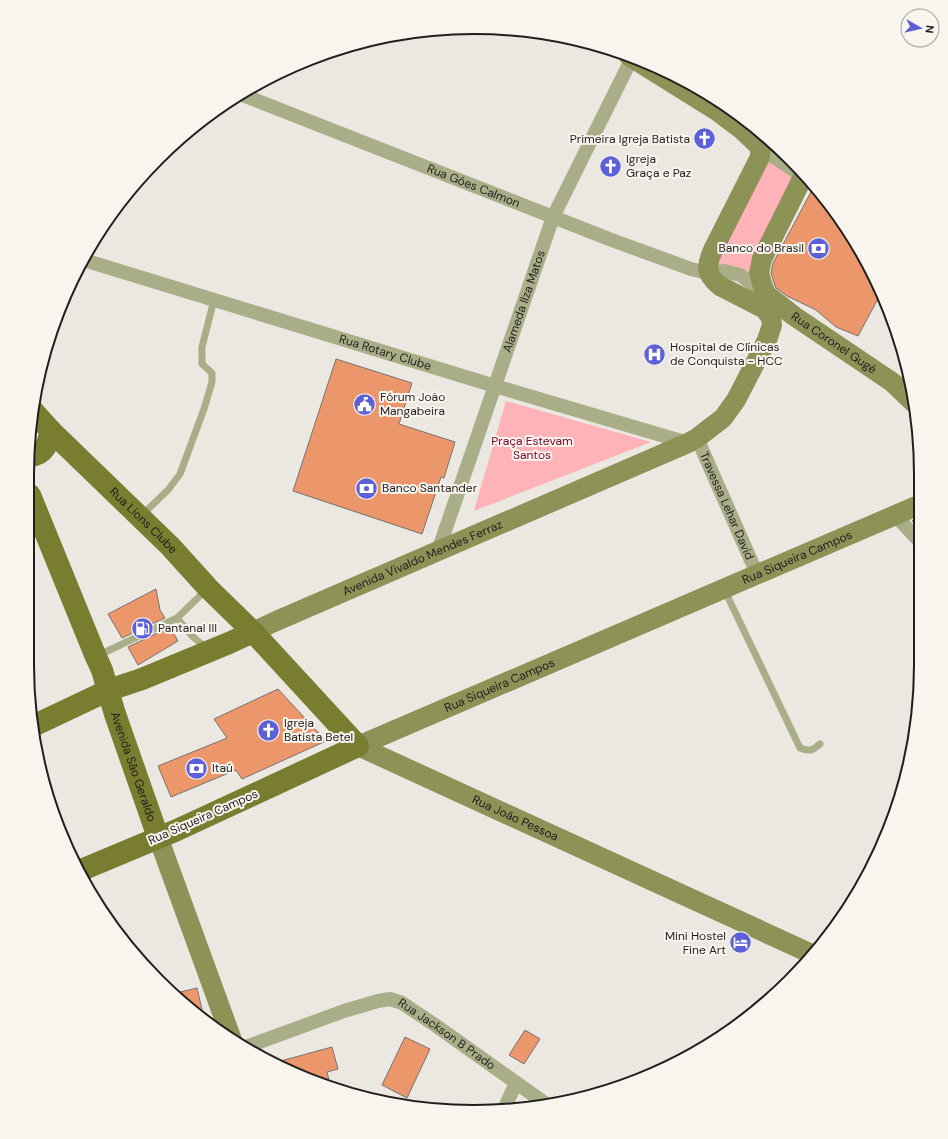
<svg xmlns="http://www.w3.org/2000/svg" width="948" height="1139" viewBox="0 0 948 1139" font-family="'DM Sans',sans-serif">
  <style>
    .green { fill: #fdb3b7 }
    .building { fill: #ec976b; stroke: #79726f }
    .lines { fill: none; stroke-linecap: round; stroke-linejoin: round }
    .lane { stroke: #aaae88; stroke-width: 7 }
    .street { stroke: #aaae88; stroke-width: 14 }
    .secondary { stroke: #8d9257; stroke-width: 20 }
    .primary { stroke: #787d2f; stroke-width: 22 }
    .labels { text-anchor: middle; stroke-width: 4; stroke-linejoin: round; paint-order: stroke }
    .poi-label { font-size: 12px; fill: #201f1d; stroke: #f8f4ee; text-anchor: start }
    .street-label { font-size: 12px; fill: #201f1d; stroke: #f8f4ee }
    .park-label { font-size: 12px; fill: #7b0025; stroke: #f8f4ee }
    .rim { fill: none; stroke: #201f1d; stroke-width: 2 }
  </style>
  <rect width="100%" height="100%" fill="#ebe7e1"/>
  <!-- green -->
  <path class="green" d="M 764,154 L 798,180 L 758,278 L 724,269 L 711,262 Z
    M 506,401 L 651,442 L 474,511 Z"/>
  <!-- building -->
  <path class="building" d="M 812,190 L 819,194 L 846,225 L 881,293 L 858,336 L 836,327 L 816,310 L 787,296 L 776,288 L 774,283 L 771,273 L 773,263 Z
    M 336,359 L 412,383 L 399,424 L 455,442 L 444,478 L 441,477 L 422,534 L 293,491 Z
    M 921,517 L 921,530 L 912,521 Z
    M 156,589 L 160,610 L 165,618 L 122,638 L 108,614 Z
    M 170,627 L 178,641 L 138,665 L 128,647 Z
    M 278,689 L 326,741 L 242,779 L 236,770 L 171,797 L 158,766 L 227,738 L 214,719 Z
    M 197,988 L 204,1018 L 176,993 Z
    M 525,1030 L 540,1039 L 524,1064 L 509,1055 Z
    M 405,1037 L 430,1049 L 407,1098 L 382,1085 Z
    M 332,1047 L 338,1069 L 327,1072 L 331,1088 L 277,1062 Z"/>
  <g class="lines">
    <!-- lane -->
    <path class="lane" d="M 142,515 L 168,490 L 180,474 L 204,409 L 212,382 L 212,373 L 202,364 L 202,347 L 214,300
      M 725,591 L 800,748 C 810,752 813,750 820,744
      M 177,618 C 186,628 194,641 207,647
      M 97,656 L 177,618 L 207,589"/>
    <!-- street -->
    <g class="street">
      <path id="s1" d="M 240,94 L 609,239 L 691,269 L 708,273 L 724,271 L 740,275 L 767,295"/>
      <path d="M 756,142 L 771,155 L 807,179"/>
      <path id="s2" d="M 84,260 L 495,386 L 688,443"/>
      <path id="s3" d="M 697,438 L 757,574"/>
      <path d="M 895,515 L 921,543"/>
      <path id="s4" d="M 438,551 L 553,217 L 632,58"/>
      <path id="s5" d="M 246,1047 L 344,1011 L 378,1001 L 390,999 L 402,1003 L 435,1025 L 546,1104"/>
      <path d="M 505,1107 L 516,1083"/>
    </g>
    <!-- secondary -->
    <g class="secondary">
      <path id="s6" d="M 804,175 L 762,259 L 759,273 L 763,287 L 767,295 L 794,316 L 892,382 L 914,403"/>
      <path id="s7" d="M 253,632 L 274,622 L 688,443 L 697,438 L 723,418 L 736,400 L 767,340 L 772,325 L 771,318 L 765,309 L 720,286 C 705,274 706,266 713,250 L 760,157 L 760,150 L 758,145 L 741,129 L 717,111 L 629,56"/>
      <path id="s8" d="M 358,746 L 921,504"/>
      <path id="s9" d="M 358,746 L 814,955"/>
      <path d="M 158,837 L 232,1040"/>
    </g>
    <!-- primary -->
    <g class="primary">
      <path id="s10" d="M 32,410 L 51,431 L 170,546 L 208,588 L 253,632 L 358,746 L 177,830 L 79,871"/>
      <path d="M 30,456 C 45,455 48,443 51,431"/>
      <path id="s11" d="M 30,495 L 96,657 L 102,670 L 115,714 L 158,837"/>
      <path d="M 35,725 L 109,690 L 142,679 L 229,643 L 253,632"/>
    </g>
  </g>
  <!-- icons -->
  <defs>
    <symbol id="church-disc" viewBox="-11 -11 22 22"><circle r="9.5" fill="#5e60d8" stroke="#f8f4ee"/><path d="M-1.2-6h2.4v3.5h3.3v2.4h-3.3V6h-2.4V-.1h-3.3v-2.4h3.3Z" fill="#fff"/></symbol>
    <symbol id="bank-disc" viewBox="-11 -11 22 22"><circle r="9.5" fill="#5e60d8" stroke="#f8f4ee"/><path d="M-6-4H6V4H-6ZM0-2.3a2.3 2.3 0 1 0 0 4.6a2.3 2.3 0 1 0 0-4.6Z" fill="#fff"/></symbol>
    <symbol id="hospital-disc" viewBox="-11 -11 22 22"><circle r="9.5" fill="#5e60d8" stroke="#f8f4ee"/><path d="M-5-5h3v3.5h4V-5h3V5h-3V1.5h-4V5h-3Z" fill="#fff"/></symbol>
    <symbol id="civic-disc" viewBox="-11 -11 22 22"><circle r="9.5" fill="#5e60d8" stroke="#f8f4ee"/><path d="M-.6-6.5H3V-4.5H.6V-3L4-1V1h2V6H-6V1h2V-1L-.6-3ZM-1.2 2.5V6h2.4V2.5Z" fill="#fff"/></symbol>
    <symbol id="fuel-disc" viewBox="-11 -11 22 22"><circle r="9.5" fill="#5e60d8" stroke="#f8f4ee"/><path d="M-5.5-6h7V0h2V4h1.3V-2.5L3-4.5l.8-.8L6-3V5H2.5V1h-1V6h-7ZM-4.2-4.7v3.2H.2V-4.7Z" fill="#fff"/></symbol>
    <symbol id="hotel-disc" viewBox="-11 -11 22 22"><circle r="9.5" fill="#5e60d8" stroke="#f8f4ee"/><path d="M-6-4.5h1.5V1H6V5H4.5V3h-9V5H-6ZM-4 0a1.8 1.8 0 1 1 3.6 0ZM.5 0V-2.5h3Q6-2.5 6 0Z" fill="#fff"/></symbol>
  </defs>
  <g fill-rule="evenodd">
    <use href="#church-disc" x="692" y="126" width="25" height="25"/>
    <use href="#church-disc" x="598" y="154" width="25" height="25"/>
    <use href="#bank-disc" x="806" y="236" width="25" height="25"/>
    <use href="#hospital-disc" x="642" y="342" width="25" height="25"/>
    <use href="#civic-disc" x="352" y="392" width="25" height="25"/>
    <use href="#bank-disc" x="354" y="476" width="25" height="25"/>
    <use href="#fuel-disc" x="130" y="616" width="25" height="25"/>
    <use href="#church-disc" x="256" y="718" width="25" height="25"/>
    <use href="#bank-disc" x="184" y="756" width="25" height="25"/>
    <use href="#hotel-disc" x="728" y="930" width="25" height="25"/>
  </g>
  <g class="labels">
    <!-- poi labels -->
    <g class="poi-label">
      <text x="690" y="143" text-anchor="end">Primeira Igreja Batista</text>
      <text x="626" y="163">Igreja<tspan x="626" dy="14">Graça e Paz</tspan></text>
      <text x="804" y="252" text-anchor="end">Banco do Brasil</text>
      <text x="670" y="351">Hospital de Clínicas<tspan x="670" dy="14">de Conquista - HCC</tspan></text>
      <text x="380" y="401">Fórum João<tspan x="380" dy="14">Mangabeira</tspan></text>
      <text x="382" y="492">Banco Santander</text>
      <text x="158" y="632">Pantanal III</text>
      <text x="284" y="727">Igreja<tspan x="284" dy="14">Batista Betel</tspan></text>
      <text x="212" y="772">Itaú</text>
      <text x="726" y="940" text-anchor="end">Mini Hostel<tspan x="726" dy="14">Fine Art</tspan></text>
    </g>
    <!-- street labels -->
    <g class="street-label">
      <text dy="4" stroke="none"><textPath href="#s1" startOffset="251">Rua Góes Calmon</textPath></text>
      <text dy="4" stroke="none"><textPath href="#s4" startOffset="264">Alameda Ilza Matos</textPath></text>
      <text dy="4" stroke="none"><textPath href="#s6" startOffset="214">Rua Coronel Gugé</textPath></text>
      <text dy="4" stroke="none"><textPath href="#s2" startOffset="315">Rua Rotary Clube</textPath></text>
      <text dy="4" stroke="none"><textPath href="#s3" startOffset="74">Travessa Lehar David</textPath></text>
      <text dy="4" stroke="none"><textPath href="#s10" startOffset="157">Rua Lions Clube</textPath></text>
      <text dy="4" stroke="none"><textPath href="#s8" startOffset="478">Rua Siqueira Campos</textPath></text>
      <text dy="4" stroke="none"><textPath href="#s7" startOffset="185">Avenida Vivaldo Mendes Ferraz</textPath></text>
      <text dy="4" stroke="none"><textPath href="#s8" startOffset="154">Rua Siqueira Campos</textPath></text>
      <text dy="4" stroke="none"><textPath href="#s11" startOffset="291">Avenida São Geraldo</textPath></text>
      <text transform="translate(203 817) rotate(-24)" y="4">Rua Siqueira Campos</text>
      <text dy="4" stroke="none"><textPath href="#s9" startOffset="173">Rua João Pessoa</textPath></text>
      <text dy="4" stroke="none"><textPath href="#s5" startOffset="219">Rua Jackson B Prado</textPath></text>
    </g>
    <!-- park labels -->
    <g class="park-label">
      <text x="532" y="445">Praça Estevam<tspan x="532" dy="14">Santos</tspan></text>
    </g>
  </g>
  <!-- crop -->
  <path d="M0 0H948V1139H0ZM474 34H474A440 440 0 0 1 914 474V665A440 440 0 0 1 474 1105H474A440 440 0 0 1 34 665V474A440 440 0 0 1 474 34Z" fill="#f8f4ee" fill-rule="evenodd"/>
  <path class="rim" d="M474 34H474A440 440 0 0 1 914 474V665A440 440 0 0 1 474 1105H474A440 440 0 0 1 34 665V474A440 440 0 0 1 474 34Z"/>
  <!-- north arrow -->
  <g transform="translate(920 28) rotate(98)"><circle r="19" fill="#f8f4ee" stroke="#a29f9a"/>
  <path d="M0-3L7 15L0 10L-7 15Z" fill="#5e60d8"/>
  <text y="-6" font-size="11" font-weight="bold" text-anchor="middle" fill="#201f1d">N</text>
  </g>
</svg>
